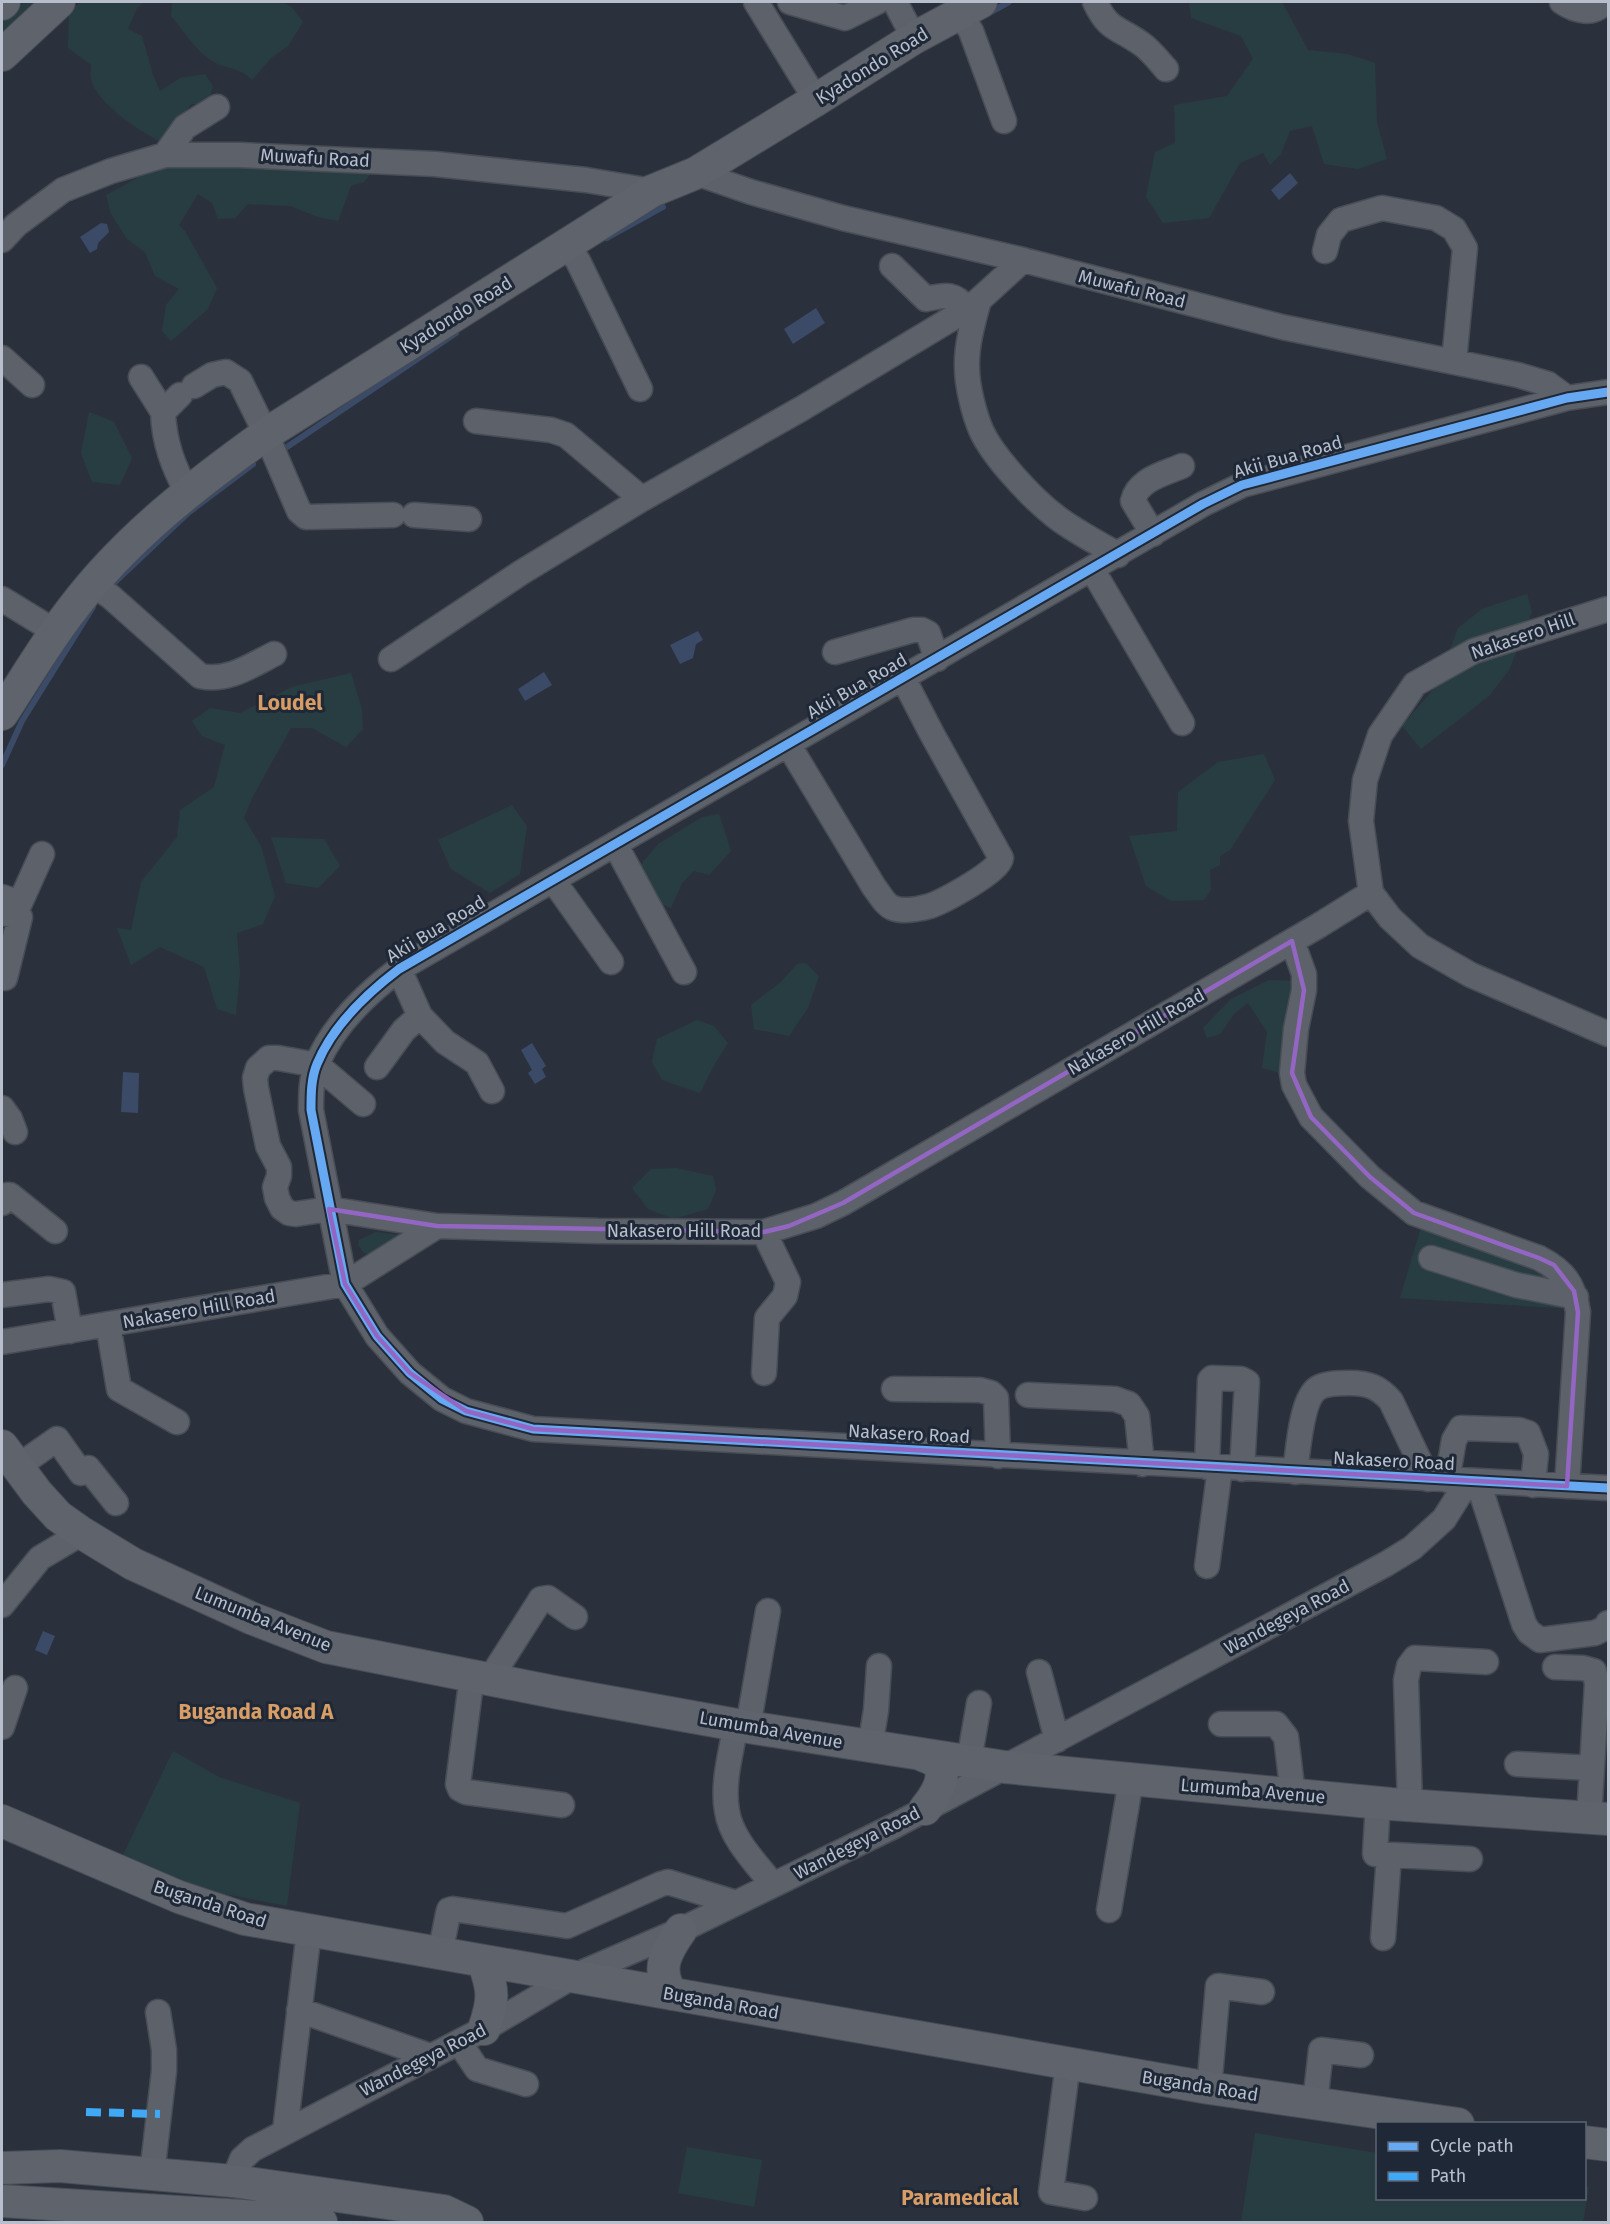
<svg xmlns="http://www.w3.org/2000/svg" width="1610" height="2224" viewBox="0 0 1610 2224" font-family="'Fira Sans',sans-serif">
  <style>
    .green { fill: #283d42 }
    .water { fill: #3a4a67 }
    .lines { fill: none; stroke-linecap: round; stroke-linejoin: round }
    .stream { stroke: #3a4a67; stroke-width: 6 }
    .minor-casing { stroke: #484d55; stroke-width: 27 }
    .major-casing { stroke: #474c55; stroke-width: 34 }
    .minor { stroke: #5d6169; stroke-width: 24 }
    .major { stroke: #5f636b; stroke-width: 32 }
    .quiet { stroke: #3fa9f5; stroke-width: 8; stroke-dasharray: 15 8; stroke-linecap: butt }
    .cycleway-casing { stroke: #1f2837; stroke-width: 13 }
    .cycleway { stroke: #66a8f1; stroke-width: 9 }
    .marked { fill: none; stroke: #9366c4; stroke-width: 4.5; stroke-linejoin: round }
    .labels { text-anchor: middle; stroke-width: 6; stroke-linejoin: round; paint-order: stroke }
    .street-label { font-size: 18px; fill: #b7becc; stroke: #1f2837 }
    .quarter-label { font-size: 21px; font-weight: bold; fill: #d89d65; stroke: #1f2837 }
  </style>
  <rect width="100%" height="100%" fill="#2b313c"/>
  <!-- green -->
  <path class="green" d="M 24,2 L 44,2 L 2,42 L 2,23 Z
    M 81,2 L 144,2 L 137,8 L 128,29 L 142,36 L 153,75 L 160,91 L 180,78 L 205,74 L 213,86 L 208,104 L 191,104 L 164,143 C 143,134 96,103 91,79 C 90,76 91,70 91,65 L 68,48 L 69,11 Z
    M 172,2 L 282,2 L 292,7 L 303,22 L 288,46 L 271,58 L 252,80 C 240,67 229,70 214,62 C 196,52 184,31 171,16 Z
    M 1189,2 L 1282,2 L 1308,50 L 1347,54 L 1375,63 L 1377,123 L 1387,159 L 1358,169 L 1324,164 L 1312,126 L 1290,131 L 1281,154 L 1270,165 L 1263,153 L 1240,163 L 1209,218 L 1163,223 L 1146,197 L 1155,152 L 1175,143 L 1174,105 L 1227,96 L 1253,59 L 1241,36 L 1191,18 Z
    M 167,162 L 374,170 L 364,182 L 351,186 L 338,221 L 318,217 L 290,206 L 248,204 L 235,218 L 218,219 L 212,203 L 198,194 L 179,225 L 185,231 L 217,288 L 208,309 L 171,341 L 162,331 L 166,305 L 179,289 L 155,276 L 145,252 L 127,239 L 111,214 L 106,195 Z
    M 89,412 L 114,422 L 132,458 L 120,485 L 92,482 L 81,453 Z
    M 1527,594 L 1532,612 L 1509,670 L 1489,696 L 1421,749 L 1402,726 L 1437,685 L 1458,628 L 1482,609 Z
    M 351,673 L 362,710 L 363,729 L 346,747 L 312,728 L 291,728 L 253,796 L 244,818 L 261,846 L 275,896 L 263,924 L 237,933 L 240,973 L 236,1015 L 217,1009 L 204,967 L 160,947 L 131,965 L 117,928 L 131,930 L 141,882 L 177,837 L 180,810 L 214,787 L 225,745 L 202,736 L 192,721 L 210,708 L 240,713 L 292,687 Z
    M 1264,754 L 1275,780 L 1230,850 L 1220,856 L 1220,865 L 1210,870 L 1211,890 L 1204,900 L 1171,901 L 1146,886 L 1129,836 L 1177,831 L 1178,792 L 1218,762 Z
    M 512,805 L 527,826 L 520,874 L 490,893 L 451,869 L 438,840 Z
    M 719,814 L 731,851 L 709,875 L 694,871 L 682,883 L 671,908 L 651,900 L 633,874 L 658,844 L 702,817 Z
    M 271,837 L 324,839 L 340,866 L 318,888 L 286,883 Z
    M 806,963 L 819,976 L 808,1008 L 789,1036 L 754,1029 L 751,1005 L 781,982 L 797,964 Z
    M 1269,980 L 1295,981 L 1285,1068 L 1280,1073 L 1262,1068 L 1267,1032 L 1248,1003 L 1235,1013 L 1220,1034 L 1207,1038 L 1203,1028 L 1231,999 Z
    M 697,1020 L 714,1026 L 728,1043 L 713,1067 L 700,1093 L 662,1080 L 652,1062 L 657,1039 Z
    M 676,1168 L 713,1176 L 716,1190 L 708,1209 L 674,1219 L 648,1209 L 632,1188 L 651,1169 Z
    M 1421,1227 L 1562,1282 L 1572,1309 L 1400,1298 Z
    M 376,1232 L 401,1235 L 374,1256 L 364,1253 L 358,1245 L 359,1240 Z
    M 173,1751 L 219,1777 L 300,1803 L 287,1906 L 204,1890 L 123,1855 Z
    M 1255,2133 L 1377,2153 L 1378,2198 L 1584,2198 L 1585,2186 L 1589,2187 L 1583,2222 L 1241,2222 Z
    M 687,2147 L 762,2160 L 754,2207 L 678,2193 Z"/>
  <!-- water -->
  <path class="water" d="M 1290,173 L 1298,183 L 1279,200 L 1271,190 Z
    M 101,223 L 107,224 L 109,232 L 98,243 L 97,249 L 90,253 L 80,237 Z
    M 816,308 L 825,323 L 793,344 L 784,329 Z
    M 698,631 L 703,640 L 696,644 L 693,658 L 680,664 L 670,645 Z
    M 544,672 L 552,685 L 525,701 L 518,689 Z
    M 532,1043 L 546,1066 L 542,1069 L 546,1077 L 535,1084 L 528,1073 L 532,1070 L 521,1050 Z
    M 123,1072 L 139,1073 L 138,1113 L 121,1112 Z
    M 43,1631 L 55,1636 L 47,1655 L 35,1650 Z"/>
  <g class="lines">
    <!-- stream -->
    <path class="stream" d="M 989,13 L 1009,2
      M 607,238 L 663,207
      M 287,447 L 456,333
      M 114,583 L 188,513 L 253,464
      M 2,765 L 22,721 L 93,607"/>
    <defs>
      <path id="minor" d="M 756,2 L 816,100
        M 790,2 L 845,18 L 877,2
        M 895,2 L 914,38
        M 1095,2 C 1109,32 1119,27 1143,45 C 1151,51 1159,61 1166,69
        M 1562,2 C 1575,11 1594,16 1604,2
        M 960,13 L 971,31 L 1004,121
        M 165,155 L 185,127 L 217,107
        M 696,173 L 751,192 L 843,218 L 1023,260 L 1282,327 L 1518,375 L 1548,384 L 1567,398
        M 2,240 L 16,225 L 63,190 L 111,171 L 165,155 L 240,155 L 435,164 L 586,180 L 652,191
        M 567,246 L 578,261 L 640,389
        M 1325,251 L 1329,235 L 1341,220 L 1382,208 L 1436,218 L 1454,229 L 1465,248 L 1454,361
        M 892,266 L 926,299 C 945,295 954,292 967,309
        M 979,300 C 973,322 966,346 967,368 C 967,385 974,414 981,430 C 993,457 1032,498 1055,516 C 1074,531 1097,542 1118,555
        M 2,358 L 32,385
        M 141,377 L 163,412
        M 194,386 L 212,375 L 226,372 L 240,381 L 266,434 L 299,511 L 306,517 L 393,515
        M 1608,392 L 1567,398 L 1242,485 L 1203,504 L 399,969 C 366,994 333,1025 317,1064 C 311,1078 311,1095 311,1110 L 345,1284 L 377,1336 L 410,1373 L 442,1399 L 466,1411 L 533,1429 L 1608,1488
        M 180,395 L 163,412 C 164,442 173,466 187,492
        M 476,421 L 551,430 L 566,435 L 642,499
        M 414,515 L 469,519
        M 1153,534 L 1133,501 C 1138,479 1164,474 1182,466
        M 1092,569 L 1182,723
        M 93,584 L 111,597 L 200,676 C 228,682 250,666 274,654
        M 2,599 L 56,632
        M 1608,609 L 1474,651 L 1415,684 L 1380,735 L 1365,780 L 1361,821 L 1371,893 L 1390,918 L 1420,946 L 1471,975 L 1608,1034
        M 835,652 L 913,630 L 922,630 L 928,633 L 937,659
        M 391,659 L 522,572 L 642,499 L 801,409 L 956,316 L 979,300 L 1023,260
        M 788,744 L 874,887 C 879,893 885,905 893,908 C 903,912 919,909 930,906 C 944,901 1000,871 1001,858 L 932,734 L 903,678
        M 615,844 L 684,972
        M 553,880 L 611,962
        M 2,897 L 20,903 L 42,854
        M 2,913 L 20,917 L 5,978
        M 1292,941 L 1304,974 L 1304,990 L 1296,1029 L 1292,1073 L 1294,1085 L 1311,1117 L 1370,1177 L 1414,1213 L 1539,1258 C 1564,1271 1574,1284 1578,1312 L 1567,1486
        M 399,969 L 420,1016 L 445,1042 L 477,1063 L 492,1091
        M 377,1067 L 404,1030 L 420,1016
        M 363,1104 L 317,1065 L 278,1058 L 269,1058 L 258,1068 L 255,1078 L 256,1088 L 268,1146 L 279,1167 L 279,1176 L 275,1187 L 277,1198 L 282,1208 L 289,1213 L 296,1214 L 329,1209 L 437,1226 L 598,1231 L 764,1232 L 816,1216 L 843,1203 L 1318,926 L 1371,893
        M 2,1108 L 10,1119 L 15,1132
        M 2,1203 L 7,1195 L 10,1195 L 55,1231
        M 1431,1258 L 1516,1285 L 1576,1297
        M 2,1295 L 49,1289 L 63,1292 L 70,1331
        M 108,1324 L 119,1389 L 177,1422
        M 2,1342 L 345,1284 L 437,1226
        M 764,1373 L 767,1318 L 785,1296 L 788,1282 L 764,1232
        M 894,1389 L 980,1390 L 991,1393 L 996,1398 L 998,1456
        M 1028,1395 L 1115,1399 L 1129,1404 L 1137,1416 L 1142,1464
        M 17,1467 L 57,1439 L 81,1473 L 88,1468 L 116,1503
        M 1207,1467 L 1210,1380 L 1212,1378 L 1241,1379 L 1247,1382 L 1242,1469
        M 1295,1472 C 1298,1453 1301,1398 1318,1388 C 1326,1383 1340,1383 1350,1383 C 1368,1383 1379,1387 1391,1401 L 1428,1479
        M 1447,1480 L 1454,1440 L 1461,1428 L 1519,1430 L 1528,1433 L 1536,1454 L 1533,1485
        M 1478,1482 L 1524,1624 L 1529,1632 L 1540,1640 L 1595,1633 L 1607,1627 L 1608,1623
        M 1207,1566 L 1220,1468
        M 2,1605 L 40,1558 L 82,1533
        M 1555,1667 L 1583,1668 L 1594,1671 L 1597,1683 L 1589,1818
        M 1039,1672 L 1057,1740
        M 472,1675 L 458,1784 L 460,1789 L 466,1792 L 562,1805
        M 490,1679 L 541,1599 L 548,1598 L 575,1617
        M 736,1724 C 731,1753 722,1783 727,1811 C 731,1839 757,1864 773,1885
        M 1221,1724 L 1276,1724 L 1286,1737 L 1293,1795
        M 2,1727 L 15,1688
        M 748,1727 L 768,1611
        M 870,1747 L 876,1710 L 879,1666
        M 969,1761 L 979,1703
        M 1517,1764 L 1591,1768
        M 1378,1803 L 1375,1854 L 1470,1859
        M 1410,1805 L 1406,1680 L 1409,1666 L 1415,1658 L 1486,1662
        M 1109,1910 L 1131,1780
        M 1383,1938 L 1389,1855
        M 440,1954 L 448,1914 L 449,1910 L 453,1909 L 567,1926 L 661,1884 L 668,1882 L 736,1903
        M 299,2010 L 430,2056
        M 459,2042 L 477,2069 L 526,2084
        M 1068,2064 L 1051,2192 L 1085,2198
        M 1209,2088 L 1218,1986 L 1262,1992
        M 1315,2103 L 1321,2050 L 1361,2055
        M 285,2131 L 309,1931
        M 152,2174 L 164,2071 L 164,2050 L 158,2012
        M 233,2181 L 242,2159 L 253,2149 L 484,2029 L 572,1977 L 681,1930 L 894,1826 L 1386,1564 L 1412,1548 L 1444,1519 L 1468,1481"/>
      <path id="major" d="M 2,4 L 4,2
        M 2,55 L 59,2
        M 2,714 C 25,679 47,641 73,608 C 126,538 195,485 266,434 L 652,191 L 696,173 L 816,100 L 914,38 L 981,2
        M 2,1446 L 37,1493 L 58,1516 L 82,1533 L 133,1564 L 251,1618 L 326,1647 L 559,1693 L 748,1727 L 1005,1767 L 1391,1804 L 1608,1819
        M 920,1754 C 926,1757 934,1759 938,1764 C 948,1778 934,1798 925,1809
        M 2,1821 L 179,1897 L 245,1919 L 1209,2088 L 1458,2124
        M 483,1961 C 494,1990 494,2000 484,2029
        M 672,1994 C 655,1970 666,1951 681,1930
        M 1584,2142 L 1608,2145
        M 2,2168 L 60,2166 L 233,2181 L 444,2211 L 467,2222
        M 2,2201 L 294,2219 L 321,2222"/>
    </defs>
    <!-- minor casing -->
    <use href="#minor" class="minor-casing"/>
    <!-- major casing -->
    <use href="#major" class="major-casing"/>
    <!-- minor -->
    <use href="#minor" class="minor"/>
    <!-- major -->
    <use href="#major" class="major"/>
    <!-- quiet -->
    <path class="quiet" d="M 86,2112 L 160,2114"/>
    <defs>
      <path id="cycleway" d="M 1608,392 L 1567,398 L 1242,485 L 1203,504 L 399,969 C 366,994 333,1025 317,1064 C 311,1078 311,1095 311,1110 L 345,1284 L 377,1336 L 410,1373 L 442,1399 L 466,1411 L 533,1429 L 1608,1488"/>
    </defs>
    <!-- cycleway casing -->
    <use href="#cycleway" class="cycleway-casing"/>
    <!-- cycleway -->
    <use href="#cycleway" class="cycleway"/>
  </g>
  <!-- marked area -->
  <path class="marked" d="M 1292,941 L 1304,990 L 1292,1073 L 1311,1117 L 1370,1177 L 1414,1213 L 1539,1258 L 1554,1265 L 1574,1291 L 1578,1312 L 1567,1486 L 533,1429 L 466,1411 L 410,1373 L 377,1336 L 345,1284 L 329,1209 L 437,1226 L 764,1232 L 789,1226 L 843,1203 Z"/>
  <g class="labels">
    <!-- street labels -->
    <g class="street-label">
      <text transform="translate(872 66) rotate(-32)" y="6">Kyadondo Road</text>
      <text transform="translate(315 158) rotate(3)" y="6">Muwafu Road</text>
      <text transform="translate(1132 289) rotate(14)" y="6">Muwafu Road</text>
      <text transform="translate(456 315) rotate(-32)" y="6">Kyadondo Road</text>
      <text transform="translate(1288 457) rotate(-16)" y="6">Akii Bua Road</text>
      <text transform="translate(1523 636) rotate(-19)" y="6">Nakasero Hill</text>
      <text transform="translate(857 686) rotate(-30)" y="6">Akii Bua Road</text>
      <text transform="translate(436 929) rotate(-31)" y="6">Akii Bua Road</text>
      <text transform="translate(1136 1032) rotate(-30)" y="6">Nakasero Hill Road</text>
      <text x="684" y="1237">Nakasero Hill Road</text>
      <text transform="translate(199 1309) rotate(-10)" y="6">Nakasero Hill Road</text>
      <text transform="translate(909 1434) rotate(3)" y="6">Nakasero Road</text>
      <text transform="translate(1394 1461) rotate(3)" y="6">Nakasero Road</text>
      <text transform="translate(1287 1617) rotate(-28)" y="6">Wandegeya Road</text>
      <text transform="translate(263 1619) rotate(22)" y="6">Lumumba Avenue</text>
      <text transform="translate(771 1730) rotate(10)" y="6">Lumumba Avenue</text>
      <text transform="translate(1253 1791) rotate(5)" y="6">Lumumba Avenue</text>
      <text transform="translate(857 1843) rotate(-27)" y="6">Wandegeya Road</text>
      <text transform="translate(210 1904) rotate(18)" y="6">Buganda Road</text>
      <text transform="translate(721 2003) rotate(10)" y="6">Buganda Road</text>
      <text transform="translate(423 2060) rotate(-27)" y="6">Wandegeya Road</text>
      <text transform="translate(1200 2086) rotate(9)" y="6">Buganda Road</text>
    </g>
    <!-- quarter labels -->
    <g class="quarter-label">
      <text x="290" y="710">Loudel</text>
      <text x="256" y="1719">Buganda Road A</text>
      <text x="960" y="2205">Paramedical</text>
    </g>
  </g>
  <!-- border -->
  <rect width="1610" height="2224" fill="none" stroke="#b7becc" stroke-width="6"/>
  <!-- legend -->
  <rect x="1376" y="2122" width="210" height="78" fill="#1f2837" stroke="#5c6473" stroke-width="1.5"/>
  <rect x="1388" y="2142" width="30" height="9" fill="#66a8f1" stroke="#5c6473" stroke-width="1.5"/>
  <text x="1430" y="2152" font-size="18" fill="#b7becc">Cycle path</text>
  <rect x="1388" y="2172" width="30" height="9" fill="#3fa9f5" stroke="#5c6473" stroke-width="1.5"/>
  <text x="1430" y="2182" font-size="18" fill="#b7becc">Path</text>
</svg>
